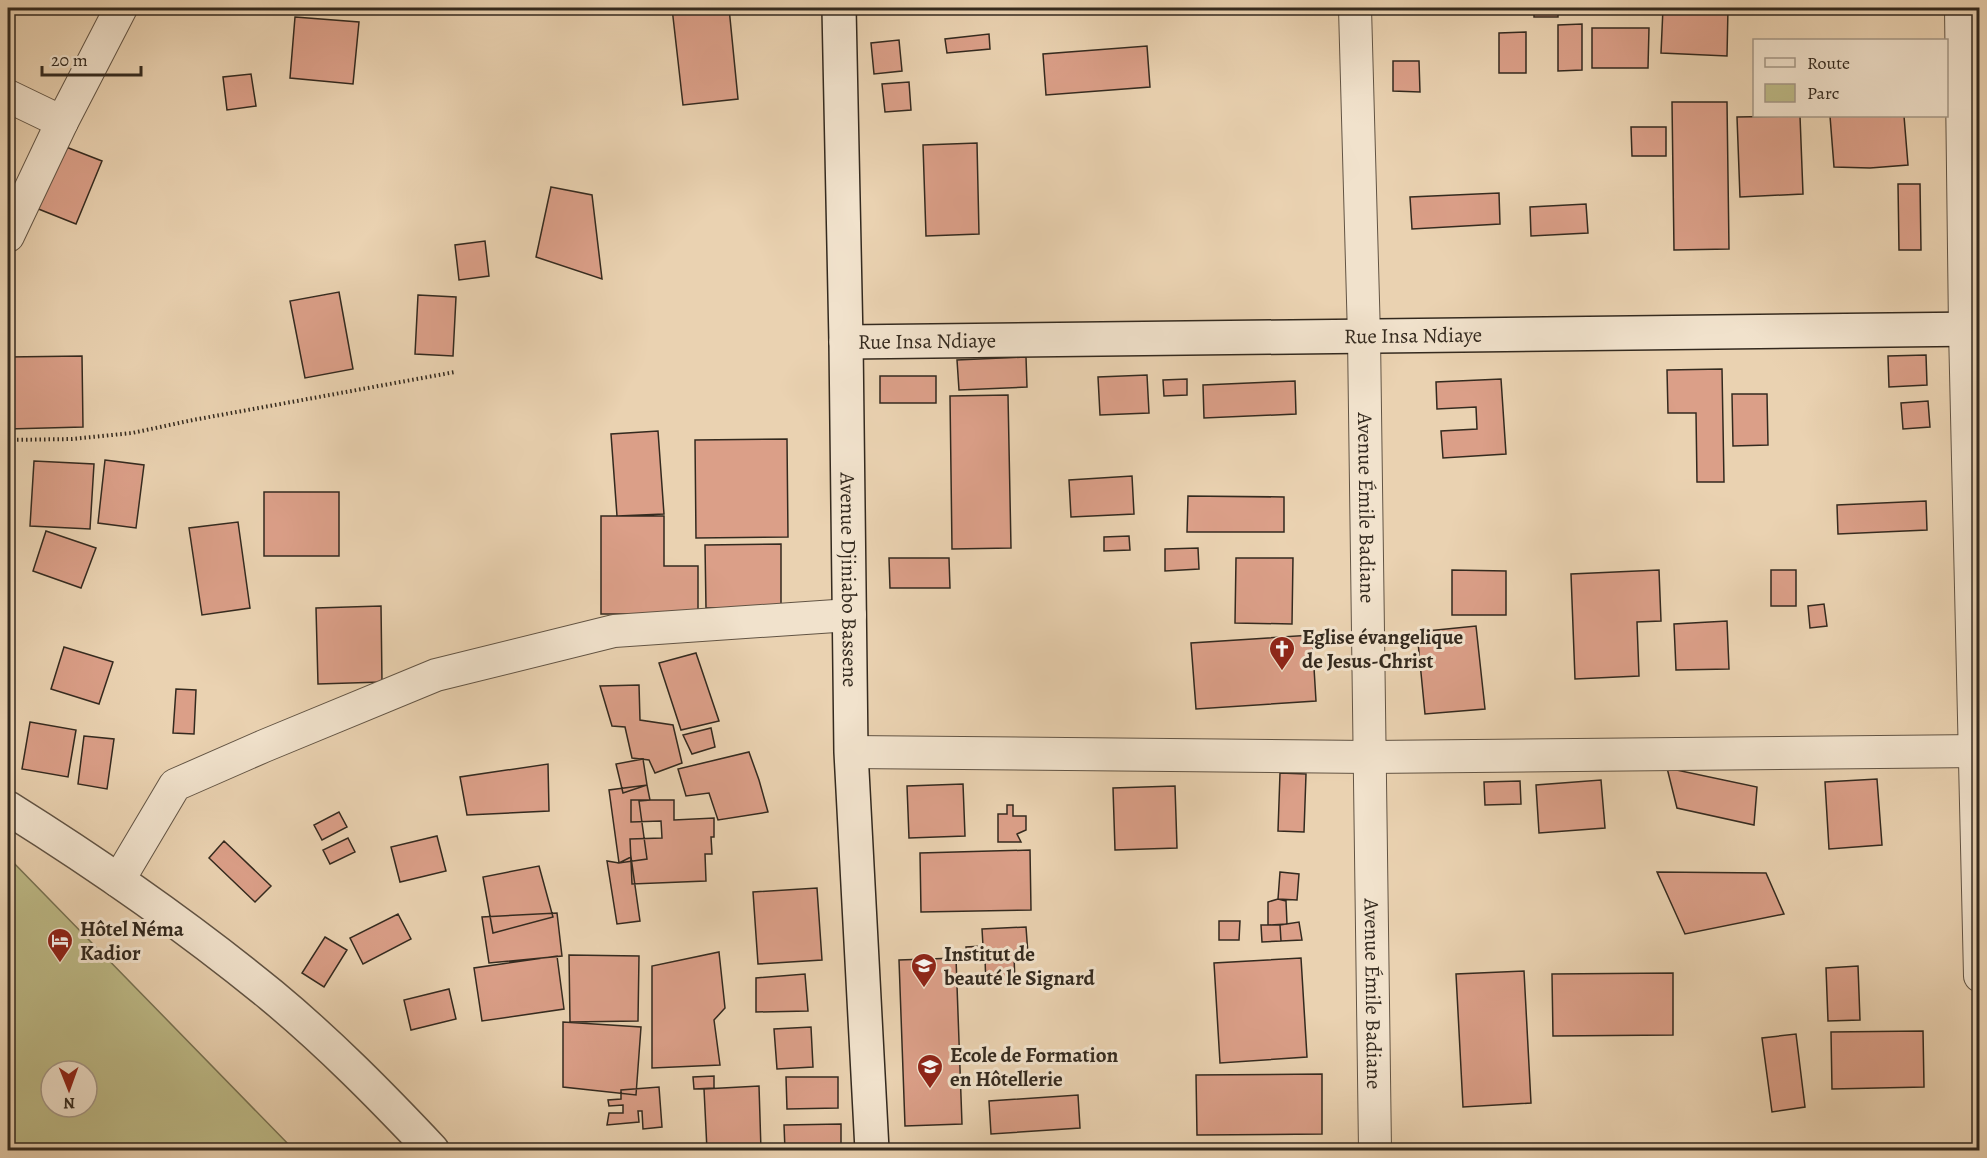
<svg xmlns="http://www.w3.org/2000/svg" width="1987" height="1158" viewBox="0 0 1987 1158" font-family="Alegreya,serif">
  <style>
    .green { fill: #bdba87; stroke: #787253; stroke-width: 1.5; fill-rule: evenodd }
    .building { fill: #db9f88; stroke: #342a1f; stroke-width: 1.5 }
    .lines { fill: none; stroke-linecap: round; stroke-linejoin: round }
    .minor-casing { stroke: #625444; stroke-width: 34 }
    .tertiary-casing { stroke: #625444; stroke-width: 36 }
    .secondary-casing { stroke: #342a1f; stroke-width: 36 }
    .path { stroke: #342a1f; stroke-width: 4; stroke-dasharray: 1.5 3; stroke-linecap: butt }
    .minor { stroke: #f1e2cc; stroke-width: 32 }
    .tertiary { stroke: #f1e2cc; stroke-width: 33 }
    .secondary { stroke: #f1e2cc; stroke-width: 33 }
    .labels { text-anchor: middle; stroke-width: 6; stroke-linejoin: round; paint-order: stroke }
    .street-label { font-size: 21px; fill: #342a1f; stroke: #f1e2cc }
    .poi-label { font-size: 21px; font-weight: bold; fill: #342a1f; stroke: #f1e2cc; text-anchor: start }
  </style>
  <rect width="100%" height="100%" fill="#ead2b1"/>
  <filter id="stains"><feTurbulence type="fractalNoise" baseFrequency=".00333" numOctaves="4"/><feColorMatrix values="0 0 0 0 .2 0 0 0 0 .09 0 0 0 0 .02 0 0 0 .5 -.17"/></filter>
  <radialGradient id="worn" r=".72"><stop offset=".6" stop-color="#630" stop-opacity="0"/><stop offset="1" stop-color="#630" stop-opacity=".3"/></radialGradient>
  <!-- green -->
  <path class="green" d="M 8,857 L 294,1150 L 8,1150 ZM 51,1071 L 87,1071 L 87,1107 L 51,1107 Z"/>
  <!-- building -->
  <path class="building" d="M 672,8 L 729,8 L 738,99 L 683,105 Z
    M 1534,8 L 1562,8 L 1558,8 L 1558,17 L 1534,17 Z
    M 1663,8 L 1728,8 L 1727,56 L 1661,53 Z
    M 295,17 L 359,22 L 353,84 L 290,78 Z
    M 1582,24 L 1582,70 L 1558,71 L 1558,25 Z
    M 1592,28 L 1649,28 L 1648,68 L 1592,68 Z
    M 1526,32 L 1526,73 L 1499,73 L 1499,33 Z
    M 989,34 L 990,49 L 947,53 L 945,39 Z
    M 899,40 L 902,71 L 874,74 L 871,43 Z
    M 1147,46 L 1150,87 L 1046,95 L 1043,54 Z
    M 1393,61 L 1419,61 L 1420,92 L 1393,91 Z
    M 251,74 L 256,106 L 227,110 L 223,77 Z
    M 909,82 L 911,110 L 885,112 L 882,84 Z
    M 1672,102 L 1727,102 L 1729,249 L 1674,250 Z
    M 1800,116 L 1803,194 L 1740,197 L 1737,117 Z
    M 1830,116 L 1904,116 L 1908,165 L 1870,168 L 1834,167 Z
    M 1631,127 L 1666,127 L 1666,156 L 1632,156 Z
    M 977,143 L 979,234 L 926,236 L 923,145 Z
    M 61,145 L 102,161 L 76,224 L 36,208 Z
    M 8,178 L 17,183 L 8,203 Z
    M 1898,184 L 1920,184 L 1921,250 L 1899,250 Z
    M 551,187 L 592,195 L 602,279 L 536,257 Z
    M 1499,193 L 1500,224 L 1412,229 L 1410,197 Z
    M 1586,204 L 1588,233 L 1531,236 L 1530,207 Z
    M 485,241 L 489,276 L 459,280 L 455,245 Z
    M 339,292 L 353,369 L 305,378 L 290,301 Z
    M 418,295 L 456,297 L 453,356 L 415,354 Z
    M 1926,355 L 1927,385 L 1889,387 L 1888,356 Z
    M 82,356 L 83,427 L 8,429 L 8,357 Z
    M 1026,357 L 1027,387 L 959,390 L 957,360 Z
    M 1722,369 L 1724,482 L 1697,482 L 1696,413 L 1668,413 L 1667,370 Z
    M 1147,375 L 1149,413 L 1100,415 L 1098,377 Z
    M 880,376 L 936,376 L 936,403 L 880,403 Z
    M 1187,379 L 1187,395 L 1164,396 L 1163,380 Z
    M 1501,379 L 1506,454 L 1443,458 L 1441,431 L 1477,429 L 1476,407 L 1437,409 L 1436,382 Z
    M 1295,381 L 1296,414 L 1204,418 L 1203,385 Z
    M 1732,394 L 1767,394 L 1768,445 L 1733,446 Z
    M 1008,395 L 1011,548 L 952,549 L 950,396 Z
    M 1928,401 L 1930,427 L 1903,429 L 1901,403 Z
    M 658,431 L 664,514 L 617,516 L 611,434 Z
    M 787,439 L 788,537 L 696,538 L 695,440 Z
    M 105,460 L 144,465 L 136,528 L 98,523 Z
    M 34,461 L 94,464 L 90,529 L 30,526 Z
    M 1132,476 L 1134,514 L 1071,517 L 1069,480 Z
    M 264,492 L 339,492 L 339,556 L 264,556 Z
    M 1188,496 L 1284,497 L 1284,532 L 1187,532 Z
    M 1926,501 L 1927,530 L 1838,534 L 1837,505 Z
    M 601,516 L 664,516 L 664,566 L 698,566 L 698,614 L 601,614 Z
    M 238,522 L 250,608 L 202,615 L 189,528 Z
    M 46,531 L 96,548 L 81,588 L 33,571 Z
    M 1129,536 L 1130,550 L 1104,551 L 1104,537 Z
    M 781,544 L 781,607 L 706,608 L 705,545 Z
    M 1198,548 L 1199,569 L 1165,571 L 1165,549 Z
    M 889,558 L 949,558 L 950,588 L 890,588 Z
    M 1236,558 L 1293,558 L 1292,624 L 1235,623 Z
    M 1452,570 L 1506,571 L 1506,615 L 1452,615 Z
    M 1659,570 L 1661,621 L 1637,622 L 1639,676 L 1575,679 L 1571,574 Z
    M 1771,570 L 1796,570 L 1796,606 L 1771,606 Z
    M 1824,604 L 1827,626 L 1810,628 L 1808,606 Z
    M 381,606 L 382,682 L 318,684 L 316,608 Z
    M 1727,621 L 1729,669 L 1676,670 L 1674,624 Z
    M 1476,626 L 1485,709 L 1425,714 L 1417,632 Z
    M 1312,635 L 1316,701 L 1196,709 L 1191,643 Z
    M 64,647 L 113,662 L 99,704 L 51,689 Z
    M 696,653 L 719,721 L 681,730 L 659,663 Z
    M 639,685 L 640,720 L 673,725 L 682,763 L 655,773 L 649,760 L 632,758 L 625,727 L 612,726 L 600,686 Z
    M 176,689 L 196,690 L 194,734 L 173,733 Z
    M 30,722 L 76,730 L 68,777 L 22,769 Z
    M 711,728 L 715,747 L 692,754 L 683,735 Z
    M 84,736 L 114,739 L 107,789 L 78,784 Z
    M 749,752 L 759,780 L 768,812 L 718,820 L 709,793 L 686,796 L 678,769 Z
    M 643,759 L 647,785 L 623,793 L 616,764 Z
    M 548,764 L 549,811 L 467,815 L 460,777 Z
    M 1667,768 L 1757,787 L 1754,825 L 1677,808 Z
    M 1280,773 L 1306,774 L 1304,832 L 1278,831 Z
    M 1877,779 L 1882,845 L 1829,849 L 1825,782 Z
    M 1601,780 L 1605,828 L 1539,833 L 1536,785 Z
    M 1520,781 L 1521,804 L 1485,805 L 1484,782 Z
    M 963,784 L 965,836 L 909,838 L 907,786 Z
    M 647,785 L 650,800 L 639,801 L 647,859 L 619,863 L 609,790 Z
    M 1175,786 L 1177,848 L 1115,850 L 1113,788 Z
    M 631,800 L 674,800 L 674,820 L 714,818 L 714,837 L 711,837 L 712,854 L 705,854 L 706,881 L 632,884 L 630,839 L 662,838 L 661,821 L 631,822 Z
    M 1007,805 L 1013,805 L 1013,816 L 1026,816 L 1026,830 L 1017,834 L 1021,842 L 998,842 L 998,814 L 1007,814 Z
    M 339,812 L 347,827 L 322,840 L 314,825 Z
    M 437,836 L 446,871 L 400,882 L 391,847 Z
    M 348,838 L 355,852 L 330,864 L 323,850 Z
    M 224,841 L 271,886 L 255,902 L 209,858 Z
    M 1030,850 L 1031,910 L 921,912 L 920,853 Z
    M 631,857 L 640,921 L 617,924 L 607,861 L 619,863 Z
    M 539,866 L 553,917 L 493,933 L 483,877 Z
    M 1280,872 L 1299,874 L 1297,900 L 1278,899 Z
    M 1657,872 L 1766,873 L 1784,914 L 1685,934 Z
    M 817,888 L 822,960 L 758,964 L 753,892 Z
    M 1278,899 L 1286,901 L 1287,924 L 1268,925 L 1268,902 Z
    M 557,913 L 562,956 L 489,963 L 482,917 Z
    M 398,914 L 411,939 L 363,964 L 350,938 Z
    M 1219,921 L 1240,921 L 1239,940 L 1219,940 Z
    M 1299,922 L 1302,940 L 1281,941 L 1280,925 Z
    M 1261,925 L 1280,925 L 1281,941 L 1262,942 Z
    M 1026,927 L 1028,954 L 1014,955 L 1015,984 L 986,986 L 985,958 L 967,959 L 966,947 L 983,946 L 982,929 Z
    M 325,937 L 347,950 L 324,987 L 302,973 Z
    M 719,952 L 725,1008 L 714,1020 L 720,1065 L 652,1068 L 652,966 Z
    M 569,955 L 639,956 L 638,1021 L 570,1022 Z
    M 557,956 L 564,1009 L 482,1021 L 474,968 Z
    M 956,958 L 962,1124 L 905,1126 L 899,960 Z
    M 1301,958 L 1307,1057 L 1220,1063 L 1214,963 Z
    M 1858,966 L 1860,1020 L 1828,1021 L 1826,968 Z
    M 1524,971 L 1531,1103 L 1463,1107 L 1456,974 Z
    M 1673,973 L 1673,1035 L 1553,1036 L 1552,974 Z
    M 805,974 L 808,1011 L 756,1012 L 756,978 Z
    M 449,989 L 456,1019 L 411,1030 L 404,1000 Z
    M 563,1022 L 641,1027 L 636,1095 L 563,1087 Z
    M 811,1027 L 813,1067 L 777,1069 L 774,1029 Z
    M 1923,1031 L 1924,1087 L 1832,1089 L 1831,1032 Z
    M 1796,1034 L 1805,1107 L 1772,1112 L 1762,1038 Z
    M 1322,1074 L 1322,1134 L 1197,1135 L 1196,1075 Z
    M 714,1076 L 714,1088 L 694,1089 L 693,1077 Z
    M 786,1077 L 838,1077 L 838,1108 L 787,1109 Z
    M 759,1086 L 761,1150 L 707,1150 L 704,1089 Z
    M 659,1087 L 662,1127 L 643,1129 L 642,1111 L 638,1111 L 639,1122 L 607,1125 L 609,1113 L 623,1113 L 623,1105 L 609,1106 L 608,1100 L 621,1099 L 621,1090 Z
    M 1078,1095 L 1080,1128 L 991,1134 L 989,1101 Z
    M 841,1124 L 841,1150 L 785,1150 L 784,1125 Z"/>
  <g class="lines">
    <defs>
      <g id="minor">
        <path id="s1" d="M 1355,8 L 1364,337 L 1375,1150"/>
        <path d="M 1961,8 L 1965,329 L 1980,976"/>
        <path d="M 8,96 L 62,122"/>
        <path d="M 8,236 L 62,122 L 121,8"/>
        <path d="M 851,752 L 1369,757 L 1980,751"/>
        <path d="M 118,881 L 175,785 L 264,746 L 436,675 L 614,631 L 850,615"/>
      </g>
      <path id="tertiary" d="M 8,808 C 99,865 188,927 271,995 C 329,1043 381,1096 432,1150"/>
      <g id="secondary">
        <path id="s2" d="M 839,8 L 846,342 L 851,752 L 872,1150"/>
        <path id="s3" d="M 846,342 L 1980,329"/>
      </g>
    </defs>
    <!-- minor casing -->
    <use href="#minor" class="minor-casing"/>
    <!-- tertiary casing -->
    <use href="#tertiary" class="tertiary-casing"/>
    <!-- secondary casing -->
    <use href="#secondary" class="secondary-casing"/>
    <!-- path -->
    <path class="path" d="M 8,440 L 72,439 L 132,433 L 193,420 L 455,372"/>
    <!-- minor -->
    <use href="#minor" class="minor"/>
    <!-- tertiary -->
    <use href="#tertiary" class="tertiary"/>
    <!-- secondary -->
    <use href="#secondary" class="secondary"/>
  </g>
  <!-- icons -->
  <defs>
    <symbol id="church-pin" viewBox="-11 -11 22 30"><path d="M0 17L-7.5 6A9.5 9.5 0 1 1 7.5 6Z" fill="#8f2418" stroke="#f1e2cc"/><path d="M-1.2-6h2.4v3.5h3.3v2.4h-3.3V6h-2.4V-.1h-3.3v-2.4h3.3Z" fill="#fff"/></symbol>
    <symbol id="hotel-pin" viewBox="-11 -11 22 30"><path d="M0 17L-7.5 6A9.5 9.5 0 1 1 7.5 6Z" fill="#8f2418" stroke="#f1e2cc"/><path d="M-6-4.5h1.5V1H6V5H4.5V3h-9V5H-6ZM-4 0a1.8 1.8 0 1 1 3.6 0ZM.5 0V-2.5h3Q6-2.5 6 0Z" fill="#fff"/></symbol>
    <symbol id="school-pin" viewBox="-11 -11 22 30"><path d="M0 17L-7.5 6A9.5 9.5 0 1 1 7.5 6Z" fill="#8f2418" stroke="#f1e2cc"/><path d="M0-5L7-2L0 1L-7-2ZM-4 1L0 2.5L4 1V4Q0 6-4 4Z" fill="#fff"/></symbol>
  </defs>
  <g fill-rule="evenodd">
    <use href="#church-pin" x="1267" y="634" width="30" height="40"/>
    <use href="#hotel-pin" x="45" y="926" width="30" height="40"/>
    <use href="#school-pin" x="909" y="951" width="30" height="40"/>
    <use href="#school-pin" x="915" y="1052" width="30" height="40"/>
  </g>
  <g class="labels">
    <!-- street labels -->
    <g class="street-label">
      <text dy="7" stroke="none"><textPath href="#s3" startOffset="567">Rue Insa Ndiaye</textPath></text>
      <text dy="7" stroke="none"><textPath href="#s3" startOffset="81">Rue Insa Ndiaye</textPath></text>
      <text dy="7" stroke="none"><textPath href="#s1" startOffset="500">Avenue Émile Badiane</textPath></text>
      <text dy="7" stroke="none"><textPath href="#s2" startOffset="572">Avenue Djiniabo Bassene</textPath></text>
      <text dy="7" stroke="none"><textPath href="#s1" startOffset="986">Avenue Émile Badiane</textPath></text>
    </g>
    <!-- poi labels -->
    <g class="poi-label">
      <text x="1302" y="644">Eglise évangelique<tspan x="1302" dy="24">de Jesus-Christ</tspan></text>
      <text x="80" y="936">Hôtel Néma<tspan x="80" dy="24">Kadior</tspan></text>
      <text x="944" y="961">Institut de<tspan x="944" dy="24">beauté le Signard</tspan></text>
      <text x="950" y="1062">Ecole de Formation<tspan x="950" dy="24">en Hôtellerie</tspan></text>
    </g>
  </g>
  <!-- margin -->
  <rect width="1987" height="1158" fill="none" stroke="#ead2b1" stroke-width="30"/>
  <rect x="9" y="9" width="1969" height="1140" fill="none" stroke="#342a1f" stroke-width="3"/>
  <rect x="15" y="15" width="1957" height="1128" fill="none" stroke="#342a1f" stroke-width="1.5"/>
  <!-- legend -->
  <rect x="1753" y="39" width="195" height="78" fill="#f1e2cc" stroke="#a59887" stroke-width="1.5"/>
  <rect x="1765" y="58" width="30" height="9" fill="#f1e2cc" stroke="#a59887" stroke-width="1.5"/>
  <text x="1807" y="69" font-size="18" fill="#342a1f">Route</text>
  <rect x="1765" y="84" width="30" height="18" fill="#bdba87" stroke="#a59887" stroke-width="1.5"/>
  <text x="1807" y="99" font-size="18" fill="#342a1f">Parc</text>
  <!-- north arrow -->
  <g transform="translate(69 1089) rotate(179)"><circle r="28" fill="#f1e2cc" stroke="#a59887" stroke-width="1.5"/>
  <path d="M0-4.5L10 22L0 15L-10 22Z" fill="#8f2418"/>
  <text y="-9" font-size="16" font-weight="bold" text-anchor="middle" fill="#342a1f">N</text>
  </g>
  <!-- scale -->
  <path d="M42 66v9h99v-9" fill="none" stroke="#342a1f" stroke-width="3"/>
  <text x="51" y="66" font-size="18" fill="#342a1f" stroke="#f1e2cc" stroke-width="4.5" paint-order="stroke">20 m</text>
  <rect width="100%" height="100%" filter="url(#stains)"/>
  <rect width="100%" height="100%" fill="url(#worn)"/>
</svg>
